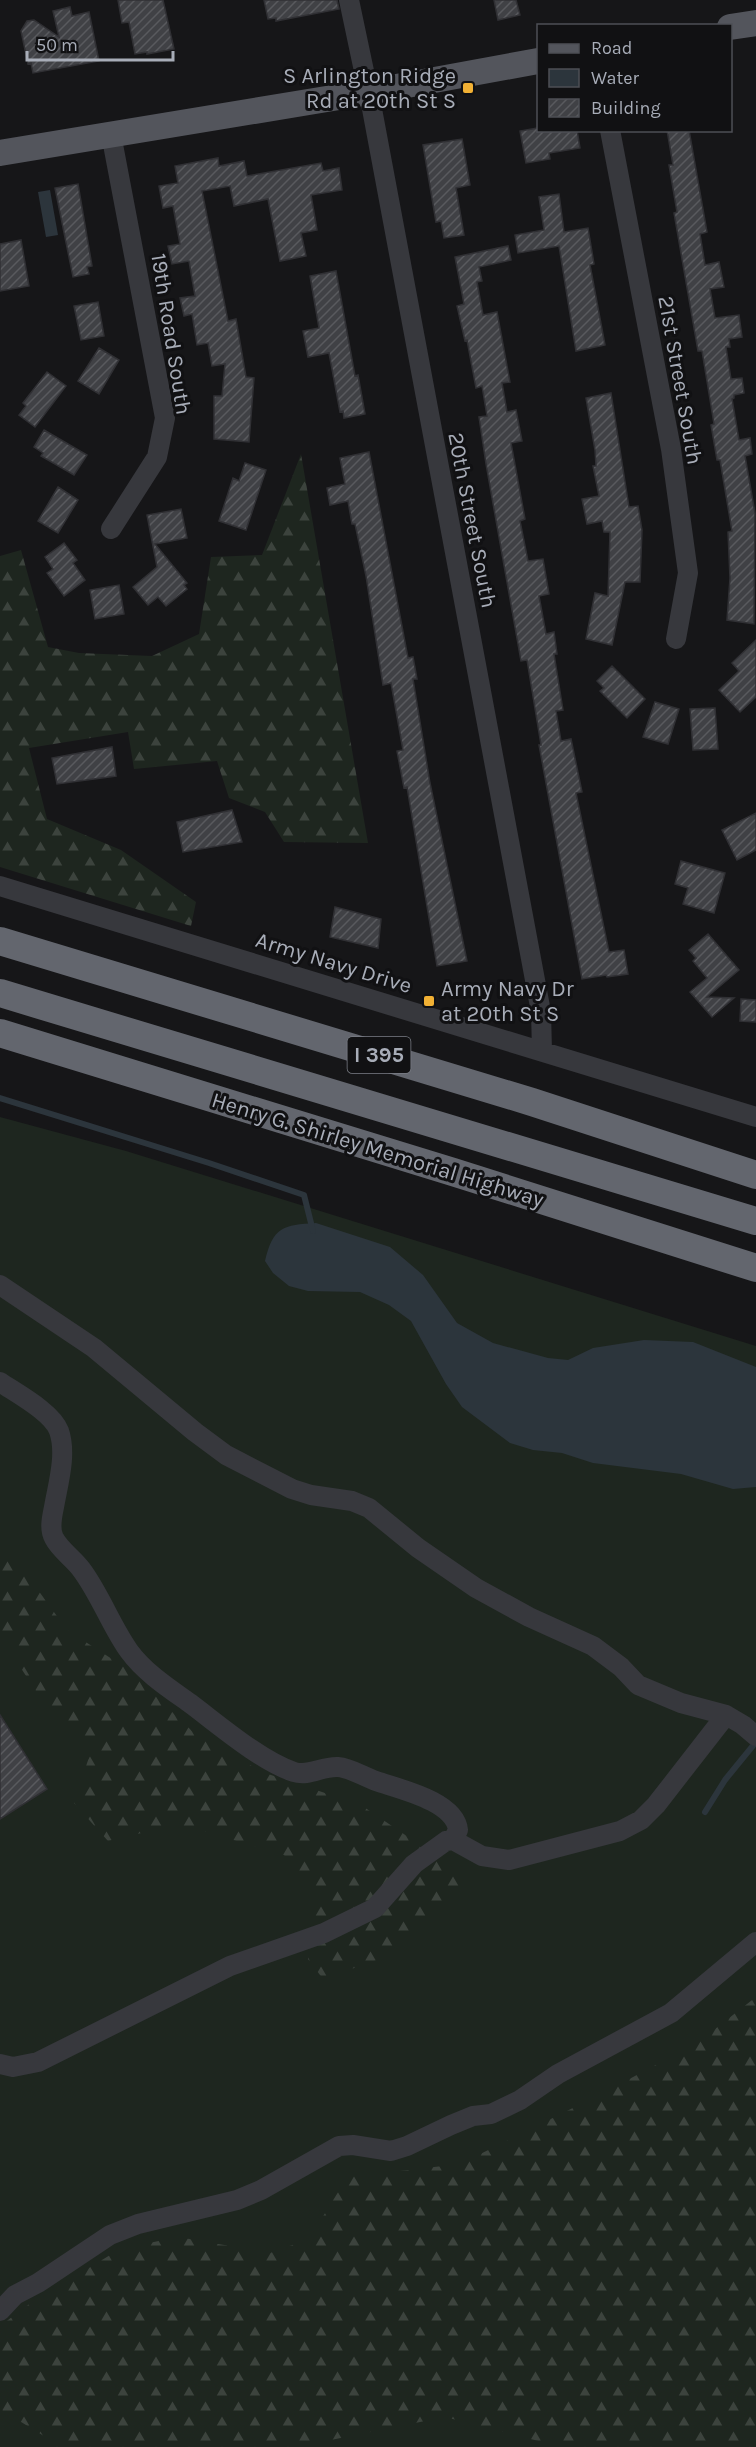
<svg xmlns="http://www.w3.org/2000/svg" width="756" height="2447" viewBox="0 0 756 2447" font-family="Karla,sans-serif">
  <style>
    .grass { fill: #1e261f }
    .forest { fill: url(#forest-firs) }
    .water { fill: #2c353c }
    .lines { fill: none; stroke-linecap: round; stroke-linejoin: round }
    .stream { stroke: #2c353c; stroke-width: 6 }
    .building { fill: url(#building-hatch); stroke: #303034; stroke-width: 1.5 }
    .minor { stroke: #37383d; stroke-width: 20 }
    .major { stroke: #53555c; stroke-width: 26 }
    .highway { stroke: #63666e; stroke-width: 28 }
    .poi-dot { fill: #f2b134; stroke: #111113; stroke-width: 2 }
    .labels { text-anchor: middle; stroke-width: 6; stroke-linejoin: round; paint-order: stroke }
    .shield { fill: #111113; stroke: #7b7e86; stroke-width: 1.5 }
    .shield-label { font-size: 21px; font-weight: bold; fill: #a8adb8 }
    .poi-label { font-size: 22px; fill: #a8adb8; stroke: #111113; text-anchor: end }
    .street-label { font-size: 22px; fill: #a8adb8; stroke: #111113 }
  </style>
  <defs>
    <pattern id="forest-firs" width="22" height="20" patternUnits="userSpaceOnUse" patternTransform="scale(1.5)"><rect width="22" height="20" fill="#1e261f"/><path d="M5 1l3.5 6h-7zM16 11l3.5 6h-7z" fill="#3c433d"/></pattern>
    <pattern id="building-hatch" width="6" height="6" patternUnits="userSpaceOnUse" patternTransform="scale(1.5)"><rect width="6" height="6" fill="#404145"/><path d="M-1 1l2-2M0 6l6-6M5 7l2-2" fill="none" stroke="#595a5e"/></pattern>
  </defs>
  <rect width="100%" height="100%" fill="#161618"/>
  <!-- grass -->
  <path class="grass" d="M 0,1117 L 126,1151 L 756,1346 L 756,2447 L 0,2447 Z"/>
  <!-- forest -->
  <path class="forest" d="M 301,454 L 368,843 L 284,842 L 265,812 L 229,798 L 217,761 L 134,769 L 128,732 L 29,748 L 47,819 L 121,850 L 196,902 L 191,926 L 0,867 L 0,556 L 21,550 L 48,647 L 79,653 L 152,656 L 199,634 L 211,557 L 262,555 Z
    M 0,1552 L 22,1568 L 67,1630 L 126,1668 L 192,1731 L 262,1772 L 361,1805 L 476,1883 L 394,1954 L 323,1979 L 308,1959 L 312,1894 L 284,1855 L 193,1828 L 150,1831 L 108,1841 L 74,1803 L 91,1751 L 47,1708 L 0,1636 Z
    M 756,1997 L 756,2447 L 724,2447 L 722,2440 L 674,2447 L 562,2447 L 445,2417 L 296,2447 L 53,2447 L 52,2441 L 0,2409 L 0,2326 L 28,2305 L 120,2249 L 178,2237 L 270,2253 L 309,2239 L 350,2173 L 391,2172 L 460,2164 L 603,2093 L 697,2043 Z"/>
  <!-- water -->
  <path class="water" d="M 50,190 L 58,235 L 46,237 L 38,192 Z
    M 316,1223 L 390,1247 L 423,1275 L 457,1323 L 493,1343 L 548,1358 L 568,1360 L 593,1348 L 644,1340 L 693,1342 L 756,1367 L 756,1487 L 733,1489 L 681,1474 L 593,1463 L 562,1453 L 533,1450 L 510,1443 L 462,1407 L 446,1384 L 411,1321 L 389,1305 L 360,1292 L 308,1291 L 289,1286 L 273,1273 L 265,1261 C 273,1227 283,1225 316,1223 Z"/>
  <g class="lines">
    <!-- stream -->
    <path class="stream" d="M 0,1098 L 209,1163 L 304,1195 L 313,1231
      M 705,1812 L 725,1780 L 756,1742"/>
  </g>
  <!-- building -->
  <path class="building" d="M 118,0 L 163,0 L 174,49 L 147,54 L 147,52 L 135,54 L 129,22 L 122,23 Z
    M 264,0 L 337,0 L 339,9 L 276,21 L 276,18 L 268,19 Z
    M 494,0 L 516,0 L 520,15 L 498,20 Z
    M 70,7 L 72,16 L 89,12 L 99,61 L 33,73 L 31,63 L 28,64 L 21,31 L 27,21 L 34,20 L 59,37 L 53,11 Z
    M 538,128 L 538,130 L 577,130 L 580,148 L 549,153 L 550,159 L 526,163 L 520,131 Z
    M 667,130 L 689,130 L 707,232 L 700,234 L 705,265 L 719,262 L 724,287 L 710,289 L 715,318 L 739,315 L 742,337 L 729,339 L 730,347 L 726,347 L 731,379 L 742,378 L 744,393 L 734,395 L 734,398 L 732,399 L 739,440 L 750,438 L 752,454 L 745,456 L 755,513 L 754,624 L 727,620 L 730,578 L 728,532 L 732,531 L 720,460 L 717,460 L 711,425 L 714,424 L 702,351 L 698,351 L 674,213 L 677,212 L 669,165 L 673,165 Z
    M 462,139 L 470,185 L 456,188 L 464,235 L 444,238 L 441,221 L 436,222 L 423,145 Z
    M 218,158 L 219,166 L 244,161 L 247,176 L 321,163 L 323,171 L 339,168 L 342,190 L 311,195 L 317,230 L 301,233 L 306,256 L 280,261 L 268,199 L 234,206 L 230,186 L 202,191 L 228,321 L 236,319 L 246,377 L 254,378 L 249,442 L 214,439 L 214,396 L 222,396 L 225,364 L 212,366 L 208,343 L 197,345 L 192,314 L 184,316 L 180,298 L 195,296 L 189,261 L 172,264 L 168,246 L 180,244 L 173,206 L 163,208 L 159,186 L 178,183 L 175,166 Z
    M 78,184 L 92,266 L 87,267 L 89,274 L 73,277 L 55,188 Z
    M 559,194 L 564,232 L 588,228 L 594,264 L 590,265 L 605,345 L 576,351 L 559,246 L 518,253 L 515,235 L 544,230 L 539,197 Z
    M 21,240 L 29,286 L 0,291 L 0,244 Z
    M 508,246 L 511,260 L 479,267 L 482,281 L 477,282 L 483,315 L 497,312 L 510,382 L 502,383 L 507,412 L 516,410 L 522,441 L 511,443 L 525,519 L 520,521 L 528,561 L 543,559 L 549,594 L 539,596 L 546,634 L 554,632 L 557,654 L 554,654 L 563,710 L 556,711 L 561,741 L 571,739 L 582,792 L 576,793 L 609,952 L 624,950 L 628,974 L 607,977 L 606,975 L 582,979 L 539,745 L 541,745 L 527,660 L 521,661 L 486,464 L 479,417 L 487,416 L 482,386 L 476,388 L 467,340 L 465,341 L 457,306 L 464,304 L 455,257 Z
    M 336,271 L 355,376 L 358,375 L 365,414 L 344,418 L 343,411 L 340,412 L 329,353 L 308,357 L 303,331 L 319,328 L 310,276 Z
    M 98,302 L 104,336 L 81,340 L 74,306 Z
    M 99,348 L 119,360 L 99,394 L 78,381 Z
    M 47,372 L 66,386 L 35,427 L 19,415 L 26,406 L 23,403 Z
    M 611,393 L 629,507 L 638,506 L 642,530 L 640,582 L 625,582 L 612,645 L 586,639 L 595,593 L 608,596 L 610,532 L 604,532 L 602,521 L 587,524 L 582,499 L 599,496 L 593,466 L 596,466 L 595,450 L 586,398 Z
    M 44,430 L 87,455 L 74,475 L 41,456 L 43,453 L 34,447 Z
    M 369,452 L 408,658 L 413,657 L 417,679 L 413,679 L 430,783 L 467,961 L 437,966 L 407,787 L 404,788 L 397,751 L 403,750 L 391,683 L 383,685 L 366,576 L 355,524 L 352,524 L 348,501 L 330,505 L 327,488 L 345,484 L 340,458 Z
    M 245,463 L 266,470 L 246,530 L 219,521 L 233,478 L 239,481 Z
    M 58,487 L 78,500 L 58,533 L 38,521 Z
    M 181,509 L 187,538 L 155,544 L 187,583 L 184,585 L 187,589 L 166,606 L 158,597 L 148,605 L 133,587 L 157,567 L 147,515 Z
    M 64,543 L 77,560 L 73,563 L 85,580 L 64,596 L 47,573 L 53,569 L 45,557 Z
    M 119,585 L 124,614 L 95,619 L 90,590 Z
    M 756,640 L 756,697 L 740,712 L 719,690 L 739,671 L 732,663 Z
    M 612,666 L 645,699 L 627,718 L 600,691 L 604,688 L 597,681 Z
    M 655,702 L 679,709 L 668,744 L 643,737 Z
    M 715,708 L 718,749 L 693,750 L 690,709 Z
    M 112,747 L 116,776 L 57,784 L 52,758 Z
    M 232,810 L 242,842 L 183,852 L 177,822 Z
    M 756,813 L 756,850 L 737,860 L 722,830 Z
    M 681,861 L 725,873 L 714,913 L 683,904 L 688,888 L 675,884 Z
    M 335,907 L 381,919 L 378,948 L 330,937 Z
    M 708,934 L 739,970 L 707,997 L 734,998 L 712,1017 L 690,992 L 707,978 L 693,961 L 696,958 L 689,950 Z
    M 741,999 L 756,1000 L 756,1022 L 740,1021 Z
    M 0,1715 L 47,1789 L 0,1819 Z"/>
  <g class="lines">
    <!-- minor -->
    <path class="minor" d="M 349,0 L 372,109 L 541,1012 L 542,1051
      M 610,130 L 671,449 L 688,573 L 676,639
      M 111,529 L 157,457 L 165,418 L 111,134
      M 0,886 L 756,1117
      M 0,1285 L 94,1348 L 195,1432 L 226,1455 L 292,1489 L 311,1495 L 352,1501 L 369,1508 L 418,1548 L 476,1588 L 529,1617 L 593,1646 L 621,1667 L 638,1685 L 681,1703 L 726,1715 L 743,1725 L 756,1736
      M 0,1382 C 16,1393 52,1412 59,1431 C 67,1454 58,1484 54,1507 C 52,1517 49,1529 54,1538 C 60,1550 73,1558 81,1569 C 100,1594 111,1626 129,1651 C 145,1673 170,1689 191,1704 C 219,1725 261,1761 294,1772 C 309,1777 322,1766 338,1767 C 351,1768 364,1777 376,1781 C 399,1789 455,1801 458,1830 L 453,1840
      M 0,2064 L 13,2067 L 38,2062 L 230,1966 L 324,1933 L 375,1908 L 414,1864 L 446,1841 L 453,1840 L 482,1856 L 509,1860 L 620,1831 L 641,1820 L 656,1805 L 726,1715
      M 0,2311 L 15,2295 L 38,2283 L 110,2235 L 138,2224 L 237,2200 L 261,2190 L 339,2146 L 353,2145 L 391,2151 L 407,2146 L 451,2125 L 473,2116 L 491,2114 L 520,2100 L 558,2074 L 671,2013 L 756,1942"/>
    <!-- major -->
    <path class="major" d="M 730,27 L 756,23
      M 0,153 L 369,92 L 538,61"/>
    <!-- highway -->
    <path class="highway" d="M 0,941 L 532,1102 L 756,1175
      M 0,993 L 756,1221
      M 0,1033 L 453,1172 L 756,1268"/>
  </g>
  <!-- markers -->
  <g class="poi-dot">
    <rect x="462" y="82" width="12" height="12" rx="3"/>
    <rect x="423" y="995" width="12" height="12" rx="3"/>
  </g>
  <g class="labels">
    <!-- shield labels -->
    <rect class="shield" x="347.5" y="1037" width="63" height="36" rx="4.5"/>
    <g class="shield-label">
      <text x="379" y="1062">I 395</text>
    </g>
    <!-- poi labels -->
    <g class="poi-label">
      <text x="456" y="83">S Arlington Ridge<tspan x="456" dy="25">Rd at 20th St S</tspan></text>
      <text x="441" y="996" text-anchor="start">Army Navy Dr<tspan x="441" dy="25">at 20th St S</tspan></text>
    </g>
    <!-- street labels -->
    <g class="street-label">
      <text transform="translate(172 334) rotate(81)" y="8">19th Road South</text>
      <text transform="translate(681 380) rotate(80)" y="8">21st Street South</text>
      <text transform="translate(473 520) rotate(79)" y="8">20th Street South</text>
      <text transform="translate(334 962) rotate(17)" y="8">Army Navy Drive</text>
      <text transform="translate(378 1149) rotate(17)" y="8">Henry G. Shirley Memorial Highway</text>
    </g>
  </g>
  <!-- legend -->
  <rect x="537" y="24" width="195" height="108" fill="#111113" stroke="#4d4f55" stroke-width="1.5"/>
  <rect x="549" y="44" width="30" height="9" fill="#53555c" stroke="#4d4f55" stroke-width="1.5"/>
  <text x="591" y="54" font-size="18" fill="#a8adb8">Road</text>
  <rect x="549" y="69" width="30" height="18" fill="#2c353c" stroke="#4d4f55" stroke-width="1.5"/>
  <text x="591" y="84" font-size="18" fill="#a8adb8">Water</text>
  <rect x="549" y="99" width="30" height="18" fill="url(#building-hatch)" stroke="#4d4f55" stroke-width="1.5"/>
  <text x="591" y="114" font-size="18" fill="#a8adb8">Building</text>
  <!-- scale -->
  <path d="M27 51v9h146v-9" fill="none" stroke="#a8adb8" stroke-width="3"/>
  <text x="36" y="51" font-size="18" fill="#a8adb8" stroke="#111113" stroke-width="4.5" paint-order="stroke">50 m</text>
</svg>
